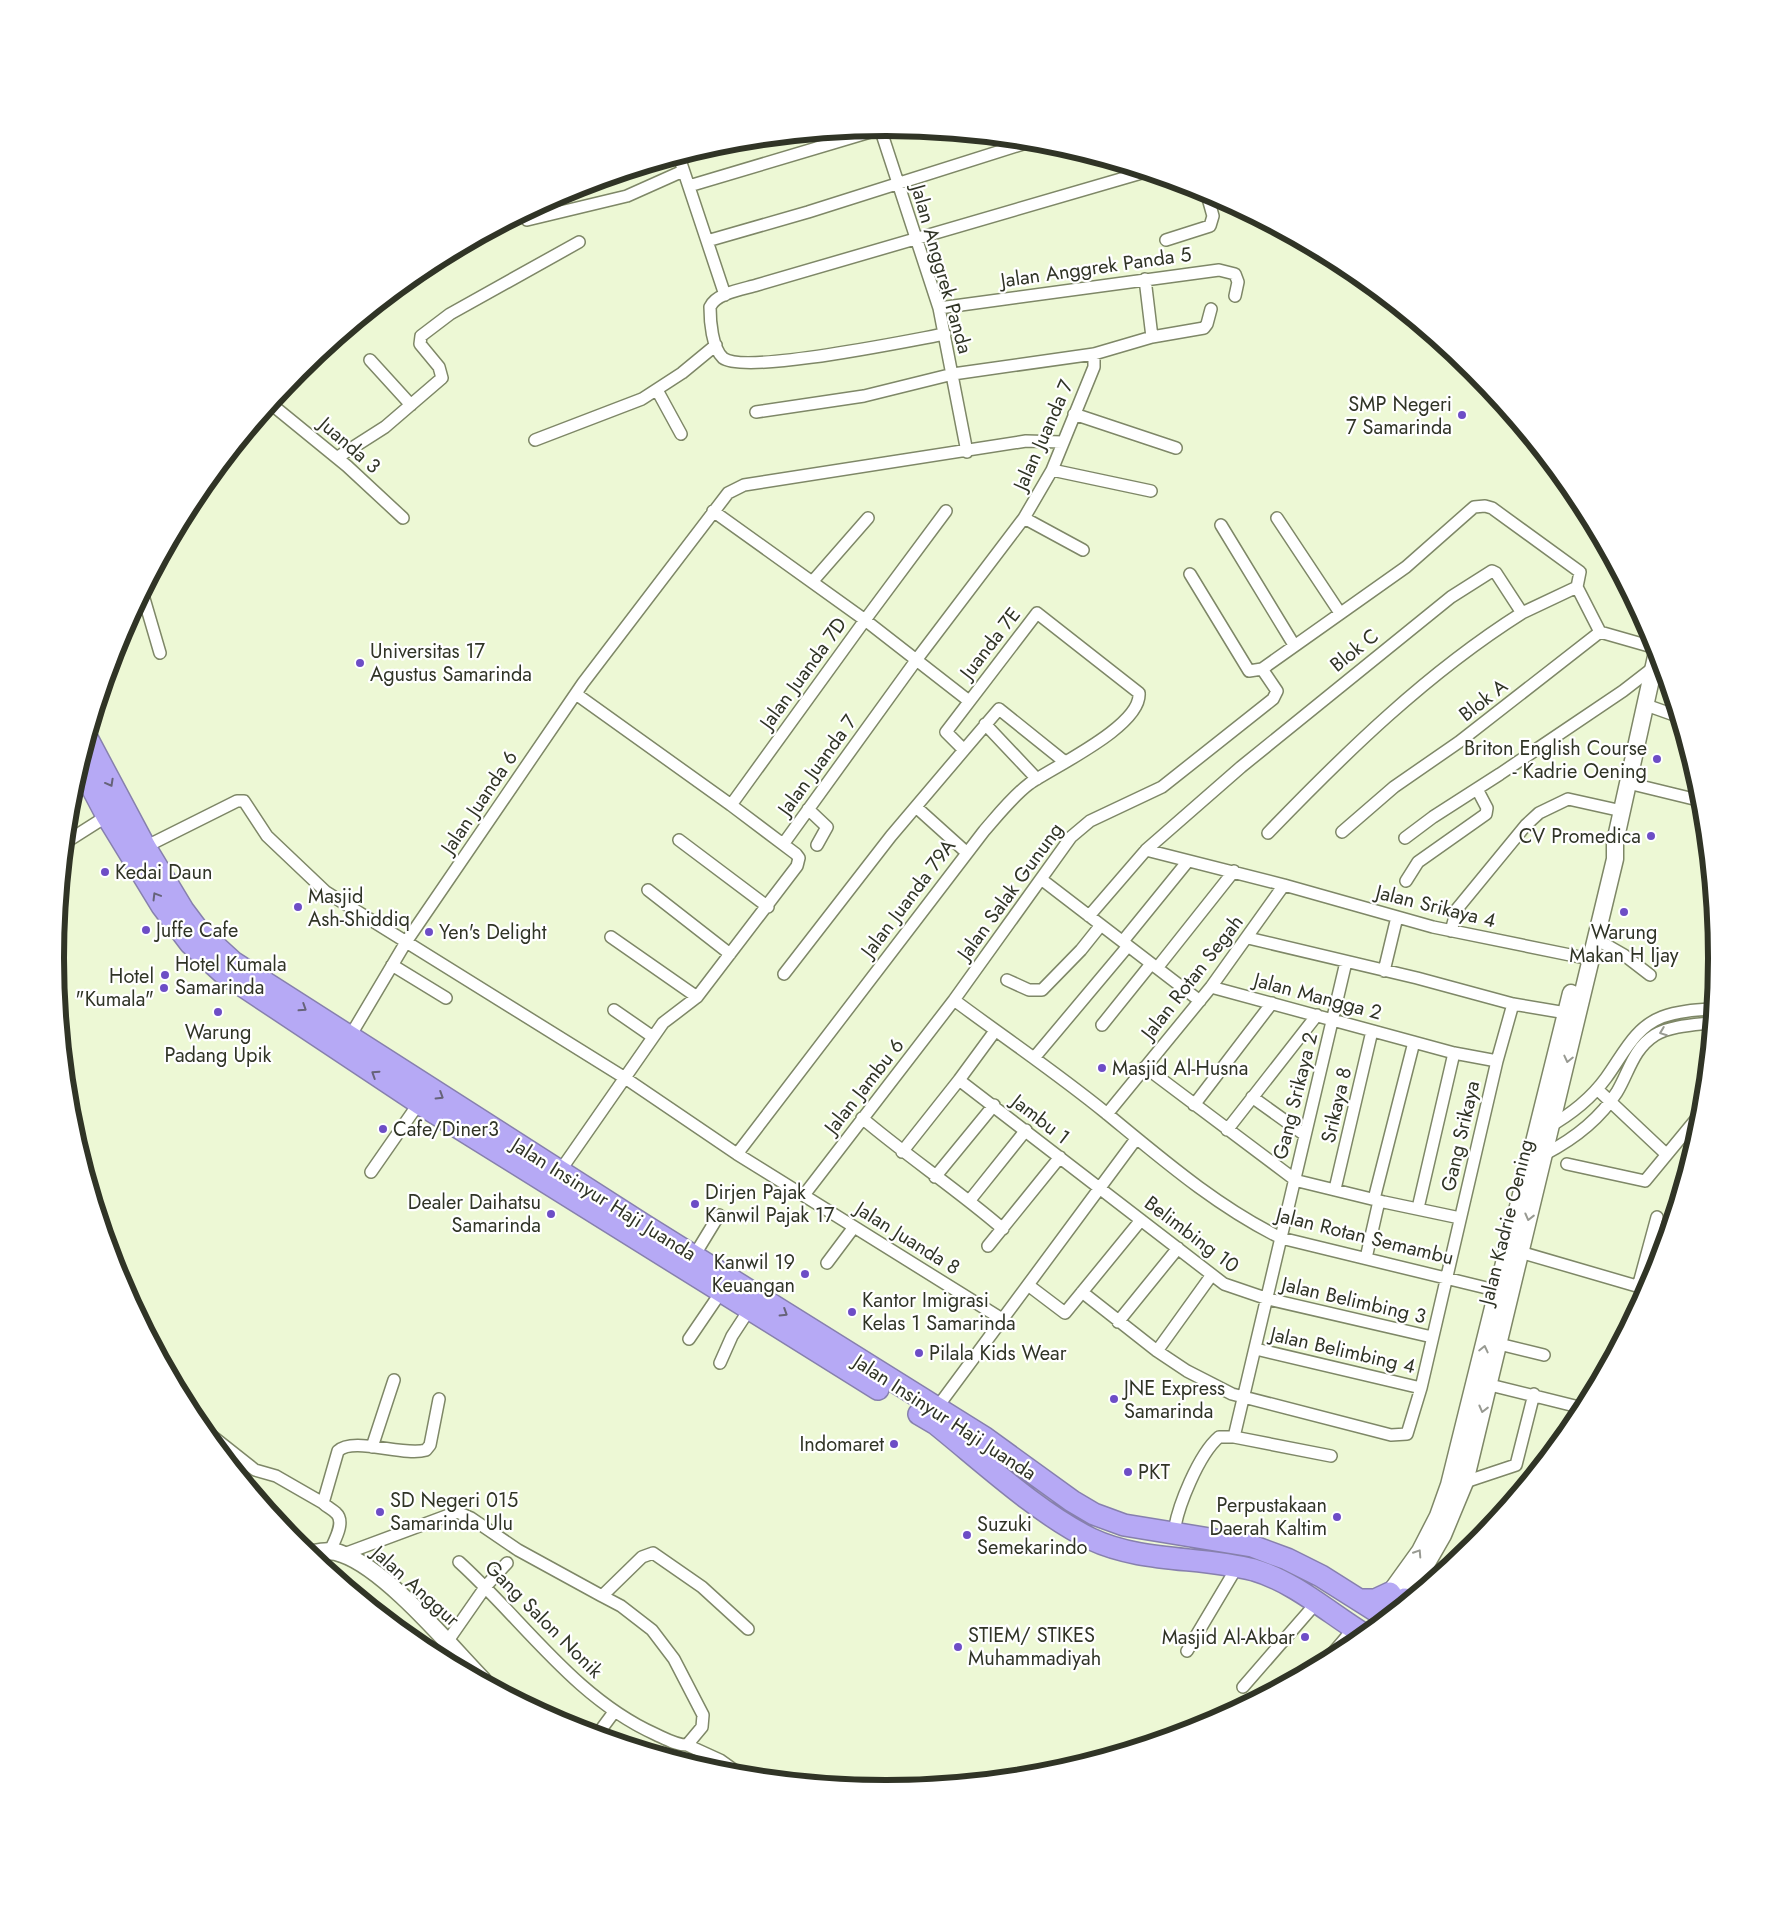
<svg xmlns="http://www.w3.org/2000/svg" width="1772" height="1916" viewBox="0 0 1772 1916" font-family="Jost,sans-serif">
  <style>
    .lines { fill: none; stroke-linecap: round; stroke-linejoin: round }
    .street-casing { stroke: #7e8767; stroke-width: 14 }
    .secondary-casing { stroke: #7e8767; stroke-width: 19 }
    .highway-casing { stroke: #8780ad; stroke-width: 24 }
    .street { stroke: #fff; stroke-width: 11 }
    .secondary { stroke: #fff; stroke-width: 16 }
    .highway { stroke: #b6a9f5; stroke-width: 21 }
    .oneway { stroke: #666379 }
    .oneway2 { stroke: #989a92 }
    .poi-dot { fill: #6d4dc6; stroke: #fff; stroke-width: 2 }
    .labels { text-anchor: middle; stroke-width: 4.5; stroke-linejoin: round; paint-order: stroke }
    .street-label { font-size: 20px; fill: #303426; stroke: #fff }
    .poi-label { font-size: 20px; fill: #303426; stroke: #fff; text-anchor: start }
    .rim { fill: none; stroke: #303426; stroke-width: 6 }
  </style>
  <rect width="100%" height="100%" fill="#edf8d5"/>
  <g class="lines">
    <defs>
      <path id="street" d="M 880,128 L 939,308 L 967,452
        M 679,157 L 725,295
        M 689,186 L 887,127
        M 527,220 L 627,196 L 683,171
        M 1166,240 L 1210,226 L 1213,216 L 1206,191
        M 707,241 L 808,212 L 1026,143
        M 1145,279 L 1152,337
        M 939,308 L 1219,270 L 1235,274 L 1238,282 L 1235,296
        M 945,334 C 911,340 745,375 723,358 C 712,348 710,321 710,307 C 716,293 744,289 757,285 L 1145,172
        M 370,360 L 411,405
        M 657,390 L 681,434
        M 271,404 L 347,466 L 403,518
        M 756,412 L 864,396 L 953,374 L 1094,354 L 1152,337 L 1204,328 L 1207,324 L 1211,309
        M 1074,414 L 1176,448
        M 535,440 L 642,399 L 682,373 L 716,345
        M 338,457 L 385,427 L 442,378 L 439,367 L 420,344 L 421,336 L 450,314 L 579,242
        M 1052,470 L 1151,491
        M 713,511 L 865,620 L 969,701
        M 1024,518 L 1083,550
        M 1277,518 L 1340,613
        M 1221,525 L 1294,645
        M 812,582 L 868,518
        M 1577,587 L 1600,632
        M 143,595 L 160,653
        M 576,694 L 731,805
        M 1646,705 L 1677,716
        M 985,724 L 1037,779
        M 1628,783 L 1702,801
        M 916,807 L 966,852
        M 808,809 L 827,827 L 817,845
        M 1342,832 L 1394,787 L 1459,742 L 1600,632 L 1656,648
        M 1268,833 C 1346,752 1427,673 1522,613
        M 1405,838 L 1433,817 L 1500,774 L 1623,691 L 1654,667
        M 679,840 L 768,907
        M 66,842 L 107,816
        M 784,843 L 917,659 L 1024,518 L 1052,470 L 1094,367 L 1094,354
        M 145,847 L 237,801 L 244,801 L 267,836 L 326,892 L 625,1078 L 737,1154 L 1002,1319
        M 1146,850 L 1284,885 L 1433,927 L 1580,957
        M 1041,879 L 1200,1001
        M 1406,881 L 1418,862 L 1486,814 L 1487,808 L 1477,789
        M 648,890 L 730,954
        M 1089,916 L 1146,850 L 1241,767 L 1451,597 L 1492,571 L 1496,573 L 1522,613 L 1577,587 L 1580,572 L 1492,508 L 1485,506 L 1474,507 L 1406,567 L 1262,669 L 1249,671 L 1190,574
        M 1451,931 L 1457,909 L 1526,825 L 1539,813 L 1568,799 L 1622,811
        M 611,937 L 697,997
        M 1248,938 L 1417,978 L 1513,1004 L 1572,1014
        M 1596,939 L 1624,955 L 1650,975
        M 1123,941 L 1188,861
        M 392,965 L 446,998
        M 1157,968 L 1234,871
        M 1384,971 L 1397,917
        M 784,974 L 891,836 L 964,750
        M 1007,980 L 1029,990 L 1042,990 L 1081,950 L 1101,925
        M 1211,987 L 1454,1053 L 1497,1061
        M 954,1000 C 1005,1038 1057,1073 1106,1113 C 1162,1159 1216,1206 1281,1238 L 1503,1292
        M 614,1010 L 653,1037
        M 1102,1025 L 1151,964
        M 349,1038 L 406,942 L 583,683 L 728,493 L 744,485 L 1026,441 L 1062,442
        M 1034,1058 L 1128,946
        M 1145,1067 L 1294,1179
        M 959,1080 L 1224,1284 L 1268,1299 L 1432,1337
        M 1597,1089 L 1666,1154
        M 1252,1097 L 1305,1135
        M 1194,1105 L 1272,1003
        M 1107,1114 L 1211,987 L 1284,885
        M 862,1118 C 908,1157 958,1190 1003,1229
        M 1547,1128 C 1570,1115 1590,1100 1606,1078 C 1623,1055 1634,1028 1662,1017 C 1678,1011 1696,1010 1712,1009
        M 1227,1130 L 1317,1015
        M 902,1152 L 959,1080 L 995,1031
        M 737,1154 L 984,831 C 998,815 1012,797 1029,784 C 1053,767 1142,726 1139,693 L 1037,613 L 946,732 L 964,750 L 999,709 L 1065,762
        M 1545,1154 C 1574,1139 1599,1120 1617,1092 C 1629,1072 1633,1049 1655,1035 C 1670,1026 1693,1025 1711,1023
        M 1567,1164 L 1645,1181 L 1702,1112
        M 560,1171 L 663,1023 L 697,997 L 797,866 L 799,858 L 796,854 L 731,805 L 865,620 L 946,511
        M 371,1172 L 419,1103
        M 935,1177 L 994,1105
        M 1294,1180 L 1384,1202 L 1460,1218
        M 1335,1189 L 1372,1031
        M 804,1195 L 954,1000 L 1071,837 L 1090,821 L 1162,787 L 1273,699 L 1277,691 L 1262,669
        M 1374,1199 L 1414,1042
        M 970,1200 L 1026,1130
        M 1418,1208 L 1454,1053
        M 988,1246 L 1060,1157
        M 1520,1252 L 1647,1289
        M 694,1256 L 719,1215
        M 1366,1258 L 1379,1201
        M 827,1263 L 854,1227
        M 1638,1287 L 1657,1217
        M 1032,1288 L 1065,1313 L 1141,1220
        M 1082,1292 L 1157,1351 L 1187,1371 L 1232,1394 L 1391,1435 L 1407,1434 L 1421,1388 L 1497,1061 L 1513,1004
        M 1118,1322 L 1178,1248
        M 689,1339 L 721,1292
        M 1499,1344 L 1544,1355
        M 1256,1349 L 1421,1388
        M 1157,1351 L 1211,1276
        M 720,1363 L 732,1336 L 749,1310
        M 1490,1385 L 1583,1408
        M 936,1409 L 1136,1139
        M 202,1428 L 255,1470 L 276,1476 L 323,1503
        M 1234,1437 L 1331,1456
        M 372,1447 L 394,1380
        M 1465,1482 L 1516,1465 L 1534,1394
        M 1174,1533 C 1177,1507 1199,1454 1219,1437 L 1234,1437 L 1346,962
        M 330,1551 C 334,1541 346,1522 336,1513 C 332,1509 327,1507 323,1503 L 338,1451 C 353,1436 404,1457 426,1450 L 430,1445 L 439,1399
        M 344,1554 L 457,1512 L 471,1518 L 518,1550 L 602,1596
        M 459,1562 C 523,1620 575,1698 655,1734 C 666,1739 676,1745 687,1745 L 702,1727 L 703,1715 L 674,1659 L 652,1630 L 621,1606 L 602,1596 L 642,1557 L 653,1553 L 702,1587 L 748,1629
        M 447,1642 L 486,1586 L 507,1563
        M 1187,1651 L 1237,1567
        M 1326,1661 L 1354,1628
        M 1243,1687 L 1317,1602
        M 597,1735 L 614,1712
        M 687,1745 L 720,1760 L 741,1775"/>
      <path id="secondary" d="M 308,1554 C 320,1552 331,1549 342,1554 C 386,1569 450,1646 483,1680
        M 1384,1601 L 1420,1551 L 1438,1516 L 1449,1485 L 1571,993
        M 1404,1603 L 1443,1535 L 1465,1482 L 1615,859 L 1615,842 L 1657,652"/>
      <path id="highway" d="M 88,740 L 145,847 L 183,910 L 198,930 L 233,962 L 644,1225 L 985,1438 L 1072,1501 L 1094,1514 L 1124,1525 L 1252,1546 L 1287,1559 L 1321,1576 L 1386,1617
        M 80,765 L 107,816 L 162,906 L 190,943 L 222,972 L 419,1103 L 878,1389
        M 919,1414 L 936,1424 C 982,1461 1039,1514 1091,1539 C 1142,1563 1200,1556 1254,1570 C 1295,1582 1329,1613 1365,1635
        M 1405,1599 L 1406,1601
        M 1360,1600 L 1375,1600 L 1390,1593"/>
    </defs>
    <!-- street casing -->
    <use href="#street" class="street-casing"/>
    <!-- secondary casing -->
    <use href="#secondary" class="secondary-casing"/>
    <!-- highway casing -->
    <use href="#highway" class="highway-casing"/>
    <!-- street -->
    <use href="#street" class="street"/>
    <!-- secondary -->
    <use href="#secondary" class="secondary"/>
    <!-- highway -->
    <use href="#highway" class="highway"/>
  </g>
  <!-- one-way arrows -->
  <defs><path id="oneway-chevron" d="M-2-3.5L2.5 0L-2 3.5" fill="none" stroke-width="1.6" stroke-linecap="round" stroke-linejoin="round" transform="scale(1.25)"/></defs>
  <g class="oneway">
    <use href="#oneway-chevron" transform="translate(110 783) rotate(61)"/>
    <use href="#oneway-chevron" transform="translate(156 896) rotate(-121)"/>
    <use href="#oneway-chevron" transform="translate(303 1008) rotate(33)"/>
    <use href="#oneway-chevron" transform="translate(375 1074) rotate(-147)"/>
    <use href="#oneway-chevron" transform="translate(440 1096) rotate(32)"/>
    <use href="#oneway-chevron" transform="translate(784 1313) rotate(32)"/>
  </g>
  <g class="oneway2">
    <use href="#oneway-chevron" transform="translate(1663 1032) rotate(159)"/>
    <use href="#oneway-chevron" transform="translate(1568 1059) rotate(103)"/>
    <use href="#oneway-chevron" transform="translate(1529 1217) rotate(104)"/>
    <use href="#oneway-chevron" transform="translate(1484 1349) rotate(-77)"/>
    <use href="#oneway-chevron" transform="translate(1483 1409) rotate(104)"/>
    <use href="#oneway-chevron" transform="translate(1418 1553) rotate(-57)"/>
  </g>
  <!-- markers -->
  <g class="poi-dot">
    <circle cx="1462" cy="415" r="5"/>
    <circle cx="360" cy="663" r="5"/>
    <circle cx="1657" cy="759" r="5"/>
    <circle cx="1651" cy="836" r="5"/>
    <circle cx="105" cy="872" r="5"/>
    <circle cx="298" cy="907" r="5"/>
    <circle cx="1624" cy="912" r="5"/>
    <circle cx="146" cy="930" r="5"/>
    <circle cx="429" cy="932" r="5"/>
    <circle cx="165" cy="975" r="5"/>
    <circle cx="164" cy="988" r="5"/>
    <circle cx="218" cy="1012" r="5"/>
    <circle cx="1102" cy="1068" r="5"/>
    <circle cx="383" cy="1129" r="5"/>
    <circle cx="695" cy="1204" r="5"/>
    <circle cx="551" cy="1214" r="5"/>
    <circle cx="805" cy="1274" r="5"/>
    <circle cx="852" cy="1312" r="5"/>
    <circle cx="919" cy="1353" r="5"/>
    <circle cx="1114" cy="1399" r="5"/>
    <circle cx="894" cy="1444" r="5"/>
    <circle cx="1128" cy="1472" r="5"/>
    <circle cx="380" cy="1512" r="5"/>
    <circle cx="1337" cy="1517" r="5"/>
    <circle cx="967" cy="1535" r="5"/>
    <circle cx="1305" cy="1637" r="5"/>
    <circle cx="958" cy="1647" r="5"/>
  </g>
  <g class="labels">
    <!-- street labels -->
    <g class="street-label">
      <text transform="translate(1096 267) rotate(-8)" y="7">Jalan Anggrek Panda 5</text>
      <text transform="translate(942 269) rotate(74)" y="7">Jalan Anggrek Panda</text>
      <text transform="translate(1043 435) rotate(-66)" y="7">Jalan Juanda 7</text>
      <text transform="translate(350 445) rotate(41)" y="7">Juanda 3</text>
      <text transform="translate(990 643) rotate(-52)" y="7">Juanda 7E</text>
      <text transform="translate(1354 650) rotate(-39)" y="7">Blok C</text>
      <text transform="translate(803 673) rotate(-54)" y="7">Jalan Juanda 7D</text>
      <text transform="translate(1483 700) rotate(-38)" y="7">Blok A</text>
      <text transform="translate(817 765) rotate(-54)" y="7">Jalan Juanda 7</text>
      <text transform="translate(479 802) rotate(-56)" y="7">Jalan Juanda 6</text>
      <text transform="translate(1010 891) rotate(-54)" y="7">Jalan Salak Gunung</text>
      <text transform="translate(908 898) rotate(-53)" y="7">Jalan Juanda 79A</text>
      <text transform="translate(1436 906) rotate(14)" y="7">Jalan Srikaya 4</text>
      <text transform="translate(1192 977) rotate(-52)" y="7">Jalan Rotan Segah</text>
      <text transform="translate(1318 996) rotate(15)" y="7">Jalan Mangga 2</text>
      <text transform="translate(864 1086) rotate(-52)" y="7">Jalan Jambu 6</text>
      <text transform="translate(1295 1096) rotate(-76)" y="7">Gang Srikaya 2</text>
      <text transform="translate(1336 1105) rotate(-77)" y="7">Srikaya 8</text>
      <text transform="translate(1041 1119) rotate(38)" y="7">Jambu 1</text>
      <text transform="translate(1460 1136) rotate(-77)" y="7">Gang Srikaya</text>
      <text transform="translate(604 1199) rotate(32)" y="7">Jalan Insinyur Haji Juanda</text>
      <text transform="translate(1506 1222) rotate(-76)" y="7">Jalan Kadrie Oening</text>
      <text transform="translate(1192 1234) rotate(37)" y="7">Belimbing 10</text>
      <text transform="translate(1365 1236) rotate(14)" y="7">Jalan Rotan Semambu</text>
      <text transform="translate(908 1238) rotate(32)" y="7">Jalan Juanda 8</text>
      <text transform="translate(1354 1300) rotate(13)" y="7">Jalan Belimbing 3</text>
      <text transform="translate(1343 1350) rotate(13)" y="7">Jalan Belimbing 4</text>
      <text transform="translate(945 1417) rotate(33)" y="7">Jalan Insinyur Haji Juanda</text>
      <text transform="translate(416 1586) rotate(42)" y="7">Jalan Anggur</text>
      <text transform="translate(544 1619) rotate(45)" y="7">Gang Salon Nonik</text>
    </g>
    <!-- poi labels -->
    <g class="poi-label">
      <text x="1452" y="411" text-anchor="end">SMP Negeri<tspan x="1452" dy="23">7 Samarinda</tspan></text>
      <text x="370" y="658">Universitas 17<tspan x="370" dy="23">Agustus Samarinda</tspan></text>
      <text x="1647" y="755" text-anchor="end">Briton English Course<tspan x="1647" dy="23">- Kadrie Oening</tspan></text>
      <text x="1641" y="843" text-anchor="end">CV Promedica</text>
      <text x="115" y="879">Kedai Daun</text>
      <text x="308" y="903">Masjid<tspan x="308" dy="23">Ash-Shiddiq</tspan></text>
      <text x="156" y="937">Juffe Cafe</text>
      <text x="439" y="939">Yen's Delight</text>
      <text x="1624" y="939" text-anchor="middle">Warung<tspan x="1624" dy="23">Makan H Ijay</tspan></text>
      <text x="175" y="971">Hotel Kumala<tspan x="175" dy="23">Samarinda</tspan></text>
      <text x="154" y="983" text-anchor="end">Hotel<tspan x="154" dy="23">"Kumala"</tspan></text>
      <text x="218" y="1039" text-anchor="middle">Warung<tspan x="218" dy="23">Padang Upik</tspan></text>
      <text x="1112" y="1075">Masjid Al-Husna</text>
      <text x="393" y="1136">Cafe/Diner3</text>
      <text x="705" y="1199">Dirjen Pajak<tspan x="705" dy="23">Kanwil Pajak 17</tspan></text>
      <text x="541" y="1209" text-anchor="end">Dealer Daihatsu<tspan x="541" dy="23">Samarinda</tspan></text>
      <text x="795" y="1269" text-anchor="end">Kanwil 19<tspan x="795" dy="23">Keuangan</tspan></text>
      <text x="862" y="1307">Kantor Imigrasi<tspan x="862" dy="23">Kelas 1 Samarinda</tspan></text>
      <text x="929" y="1360">Pilala Kids Wear</text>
      <text x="1124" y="1395">JNE Express<tspan x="1124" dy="23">Samarinda</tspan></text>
      <text x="884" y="1451" text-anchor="end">Indomaret</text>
      <text x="1138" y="1479">PKT</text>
      <text x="390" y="1507">SD Negeri 015<tspan x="390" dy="23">Samarinda Ulu</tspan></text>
      <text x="1327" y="1512" text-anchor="end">Perpustakaan<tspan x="1327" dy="23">Daerah Kaltim</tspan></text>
      <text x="977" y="1531">Suzuki<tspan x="977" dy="23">Semekarindo</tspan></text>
      <text x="968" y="1642">STIEM/ STIKES<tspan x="968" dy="23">Muhammadiyah</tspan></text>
      <text x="1295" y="1644" text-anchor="end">Masjid Al-Akbar</text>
    </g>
  </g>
  <!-- crop -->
  <path d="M0 0H1772V1916H0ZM64 958a822 822 0 1 1 1644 0a822 822 0 1 1-1644 0Z" fill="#fff" fill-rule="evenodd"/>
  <path class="rim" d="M64 958a822 822 0 1 1 1644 0a822 822 0 1 1-1644 0Z"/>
</svg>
